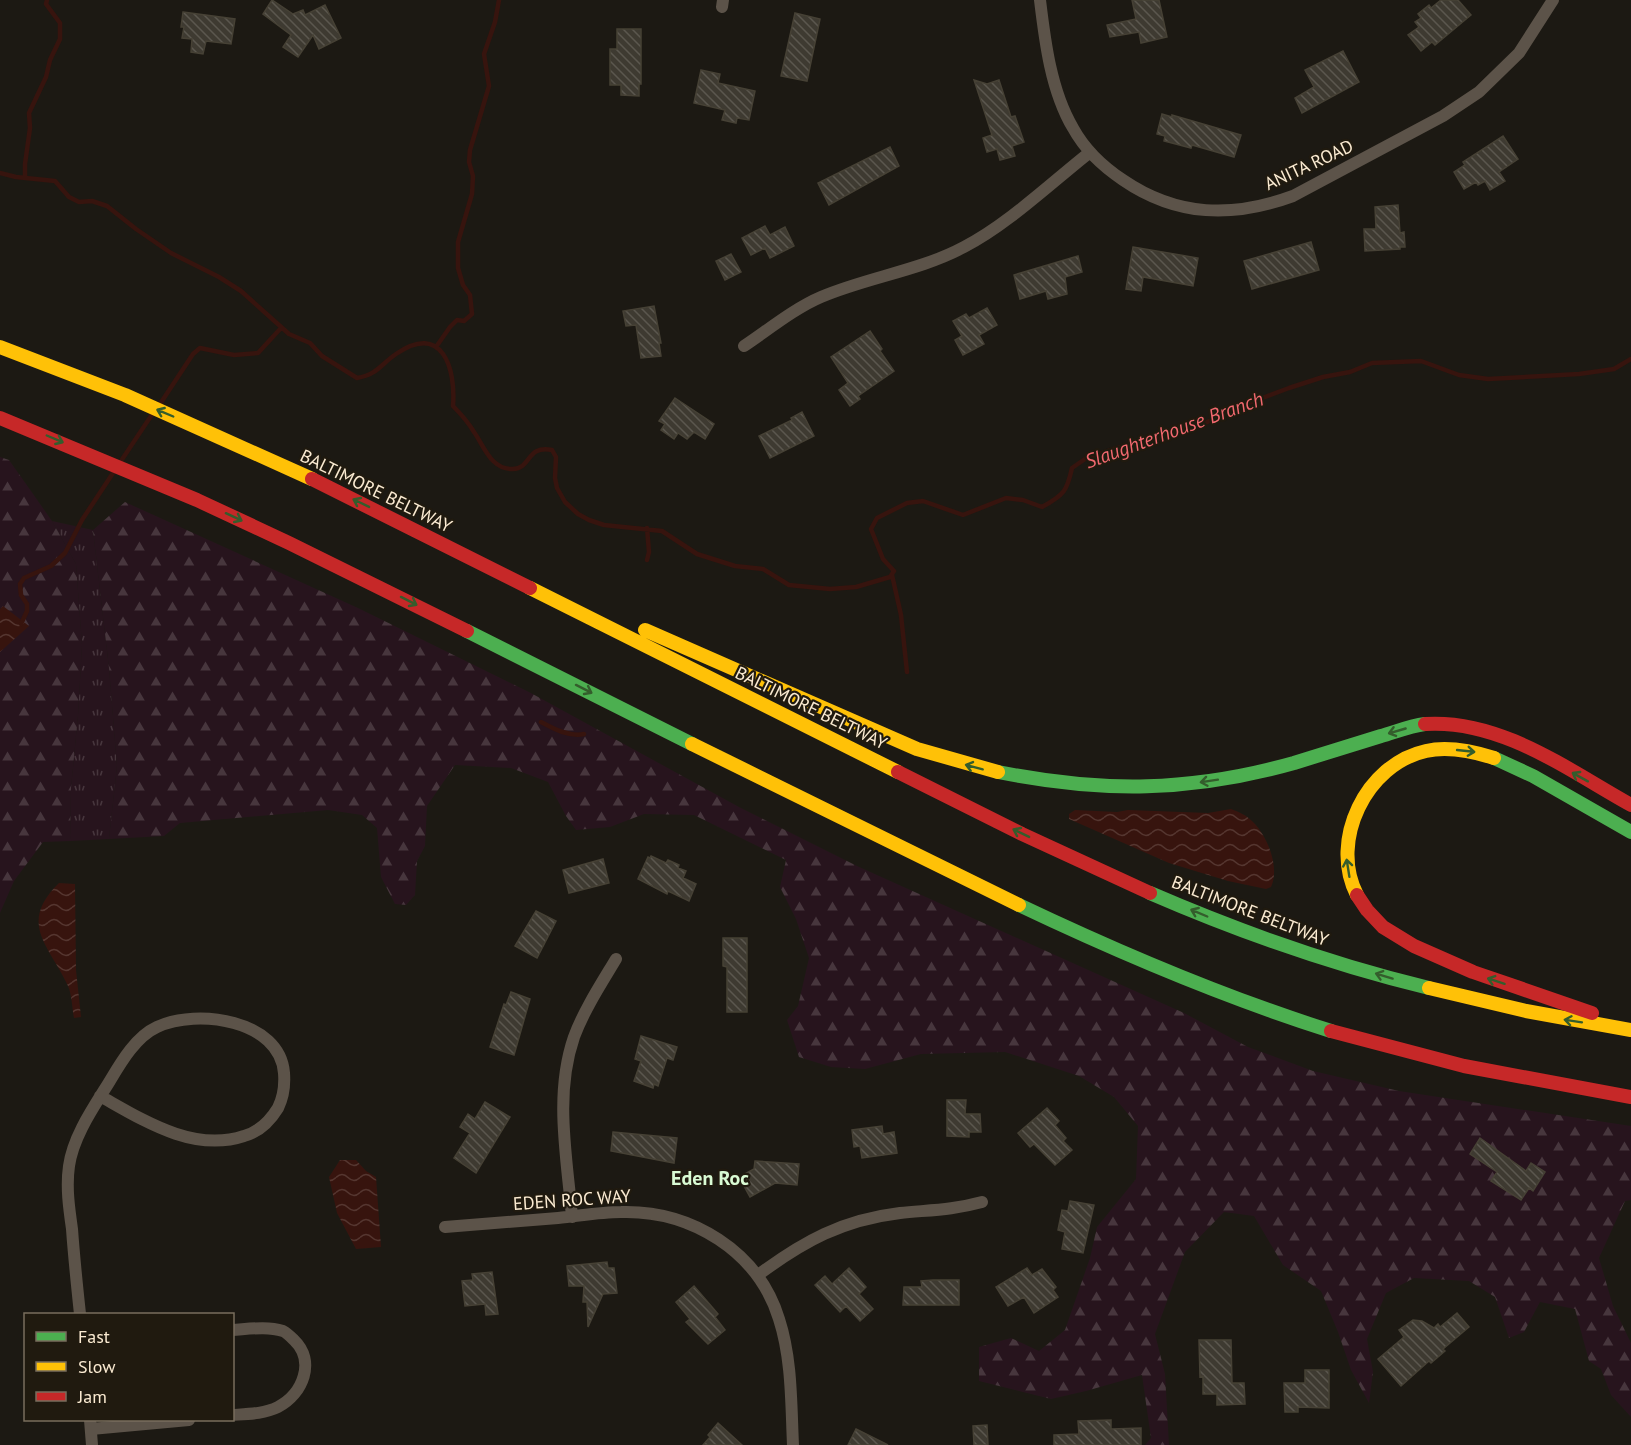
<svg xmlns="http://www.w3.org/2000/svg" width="1631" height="1445" viewBox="0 0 1631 1445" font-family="'PT Sans',sans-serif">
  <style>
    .grass { fill: url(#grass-tufts) }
    .forest { fill: url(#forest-firs) }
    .water { fill: url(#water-waves) }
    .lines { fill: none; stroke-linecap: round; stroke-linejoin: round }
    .stream { stroke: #37140e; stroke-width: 4.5 }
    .building { fill: url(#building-back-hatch); stroke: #464135; stroke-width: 1.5 }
    .street { stroke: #5c5349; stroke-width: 12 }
    .fast { stroke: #4caf50; stroke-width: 14 }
    .slow { stroke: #ffc107; stroke-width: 14 }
    .jam { stroke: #c62828; stroke-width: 14 }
    .oneway { stroke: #345d2c }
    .labels { text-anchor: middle; stroke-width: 4.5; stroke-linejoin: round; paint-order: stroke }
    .street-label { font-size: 18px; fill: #fbebd2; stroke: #201a0f }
    .water-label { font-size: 20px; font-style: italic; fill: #f2696f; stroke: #201a0f }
    .neighbourhood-label { font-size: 20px; font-weight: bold; fill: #d9fbd4; stroke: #201a0f }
  </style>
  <defs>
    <pattern id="grass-tufts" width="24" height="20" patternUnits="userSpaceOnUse" patternTransform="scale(1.5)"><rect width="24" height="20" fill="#27141d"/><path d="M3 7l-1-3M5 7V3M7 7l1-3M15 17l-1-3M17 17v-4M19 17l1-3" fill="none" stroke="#47363d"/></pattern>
    <pattern id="forest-firs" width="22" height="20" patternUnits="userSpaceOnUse" patternTransform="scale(1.5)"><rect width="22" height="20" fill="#27141d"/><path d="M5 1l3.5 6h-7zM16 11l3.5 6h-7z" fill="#47363d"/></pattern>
    <pattern id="water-waves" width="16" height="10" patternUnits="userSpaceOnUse" patternTransform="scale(1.5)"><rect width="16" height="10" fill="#37140e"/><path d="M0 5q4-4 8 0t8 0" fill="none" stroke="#553630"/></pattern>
    <pattern id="building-back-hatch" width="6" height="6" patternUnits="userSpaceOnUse" patternTransform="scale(1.5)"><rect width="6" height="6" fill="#3e3a31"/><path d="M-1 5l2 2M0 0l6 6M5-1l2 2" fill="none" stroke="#5b574e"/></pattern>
  </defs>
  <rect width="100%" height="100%" fill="#1c1913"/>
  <!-- grass -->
  <path class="grass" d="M 52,521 L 93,530 L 109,668 L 117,766 L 109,839 L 70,841 L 71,788 L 78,715 L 82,645 L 76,564 Z"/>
  <!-- forest -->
  <path class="forest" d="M 0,457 L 9,460 L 31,491 L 52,521 L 76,564 L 82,645 L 78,715 L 71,788 L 70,841 L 43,842 L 14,881 L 0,913 Z
    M 125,502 L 358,608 L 529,692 L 739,807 L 857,866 L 1184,1013 L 1248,1047 L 1313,1071 L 1399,1091 L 1631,1126 L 1631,1200 L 1625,1201 L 1599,1258 L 1613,1306 L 1631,1343 L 1631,1417 L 1611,1395 L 1601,1369 L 1589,1361 L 1575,1309 L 1540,1302 L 1524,1332 L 1509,1338 L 1495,1297 L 1469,1281 L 1414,1278 L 1386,1293 L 1367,1339 L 1373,1372 L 1369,1403 L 1351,1370 L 1338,1332 L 1321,1291 L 1283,1265 L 1254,1216 L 1224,1212 L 1185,1252 L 1155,1334 L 1165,1374 L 1169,1445 L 1145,1445 L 1151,1438 L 1142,1375 L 1086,1391 L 1051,1399 L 979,1381 L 979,1347 L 1011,1338 L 1039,1351 L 1065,1330 L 1090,1258 L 1097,1227 L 1136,1179 L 1138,1126 L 1114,1097 L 1079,1076 L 1005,1052 L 921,1054 L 865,1069 L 831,1067 L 799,1057 L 787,1020 L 798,1006 L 809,958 L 796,919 L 780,887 L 786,860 L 694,815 L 644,814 L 610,827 L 576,830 L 566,816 L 548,782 L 511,768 L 455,765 L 427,806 L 425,846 L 417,861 L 415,895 L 406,905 L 395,904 L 381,877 L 377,828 L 362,815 L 328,810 L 180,823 L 164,836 L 109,839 L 117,766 L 109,668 L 93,530 Z"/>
  <!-- water -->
  <path class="water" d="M 3,606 L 29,626 L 0,652 L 0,609 Z
    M 1231,809 C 1239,812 1246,815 1252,821 C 1268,836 1280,868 1271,887 L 1266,889 L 1228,881 L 1169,863 L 1069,819 L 1069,814 L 1075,810 L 1117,812 L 1128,810 L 1208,813 Z
    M 59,883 L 75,884 L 76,970 L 81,1017 L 74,1018 C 72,1008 72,995 68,986 C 50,946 17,924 59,883 Z
    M 340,1160 L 356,1160 L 366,1171 L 376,1177 L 381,1247 L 356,1249 L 337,1213 L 329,1177 Z"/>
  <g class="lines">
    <!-- stream -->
    <path class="stream" d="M 0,173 L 16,177 L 55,181 L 69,197 L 79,202 L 92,201 L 107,206 L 136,229 L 171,253 L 219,277 L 241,291 L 289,334 L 310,343 L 322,356 L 357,378 C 378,374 380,365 396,354 C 442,322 456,368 453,406 C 461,414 468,422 474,432 C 484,446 491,470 513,469 C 532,468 526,445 552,450 L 556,457 L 555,478 L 557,488 L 565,502 L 578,514 L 589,520 L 604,525 L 662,531 L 697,554 L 735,566 L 763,569 L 789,585 L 830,589 L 856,587 L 890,577 L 894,571 L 883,559 L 871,529 L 877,518 L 907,503 L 923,501 L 963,515 L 1006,498 L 1023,500 L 1042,507 C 1064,495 1067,491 1072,468 L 1085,459 L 1117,448 L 1155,440 L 1205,423 L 1249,403 L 1289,388 L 1323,377 L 1350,372 L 1372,363 L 1421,361 L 1459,375 L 1488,379 L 1579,374 L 1614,369 L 1631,359
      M 25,178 L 25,164 L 30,128 L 29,113 L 46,77 L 50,60 L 60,39 L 60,23 L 46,4 L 47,0
      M 436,347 L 450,327 L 457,320 L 464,321 L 472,314 L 470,295 L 463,285 L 458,268 L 458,242 L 472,194 L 473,176 L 469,162 L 470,150 L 489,86 L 484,54 L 495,22 L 499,0
      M 160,404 L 193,354 L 200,348 L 234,355 L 258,353 L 281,328
      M 121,461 L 153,413
      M 647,528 L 649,552 L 647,560
      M 892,575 L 901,615 L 907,672
      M 21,624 L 27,611 L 27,604 L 21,595 L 20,584 L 24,578 L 51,566 L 65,553 L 82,520 L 113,473
      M 541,722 C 554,729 569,737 584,734"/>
  </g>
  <!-- building -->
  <path class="building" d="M 272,0 L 293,14 L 303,10 L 305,15 L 325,5 L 341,38 L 319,49 L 313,35 L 298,57 L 283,47 L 291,35 L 263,14 Z
    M 1132,0 L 1159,0 L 1167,37 L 1141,43 L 1139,32 L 1110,37 L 1107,25 L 1136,19 Z
    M 1441,0 L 1458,0 L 1471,15 L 1435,45 L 1432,42 L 1421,51 L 1408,35 L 1419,27 L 1415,22 L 1421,18 L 1418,14 L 1429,5 L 1431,8 Z
    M 183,12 L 235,19 L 231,44 L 206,41 L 203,54 L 191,52 L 192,39 L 182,38 L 184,27 L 181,27 Z
    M 795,13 L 820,19 L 807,81 L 781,76 Z
    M 617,29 L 641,29 L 641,84 L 639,84 L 639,96 L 621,95 L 621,85 L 610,85 L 610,49 L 617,49 Z
    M 1343,51 L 1359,82 L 1302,113 L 1295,98 L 1314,87 L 1305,70 Z
    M 701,70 L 720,74 L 718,83 L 755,91 L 749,120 L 737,118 L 736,123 L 722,120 L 725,110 L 694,103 Z
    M 974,80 L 987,84 L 999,80 L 1011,117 L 1015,116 L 1024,142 L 1012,146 L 1015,156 L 1000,160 L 997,149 L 987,152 L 983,138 L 992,135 Z
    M 1162,114 L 1172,117 L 1172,115 L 1241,135 L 1234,157 L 1192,145 L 1191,148 L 1164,141 L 1165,136 L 1157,134 Z
    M 1503,136 L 1518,159 L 1499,172 L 1505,181 L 1490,190 L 1485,181 L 1478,185 L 1476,182 L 1464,189 L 1454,172 L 1465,165 L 1463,162 Z
    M 890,147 L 899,166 L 829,205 L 818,183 Z
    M 1398,205 L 1400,233 L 1404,232 L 1405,247 L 1400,247 L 1400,249 L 1365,251 L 1364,229 L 1376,229 L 1375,207 Z
    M 765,226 L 770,235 L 785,227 L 794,246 L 770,258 L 765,248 L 751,255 L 742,238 Z
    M 1311,242 L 1319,270 L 1252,289 L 1244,261 Z
    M 1133,247 L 1198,258 L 1193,286 L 1143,277 L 1141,291 L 1126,289 Z
    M 731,254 L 741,272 L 725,280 L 716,261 Z
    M 1078,256 L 1082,272 L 1065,277 L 1067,294 L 1048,299 L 1046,291 L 1020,299 L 1014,275 Z
    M 654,306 L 661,343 L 659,343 L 661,356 L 641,358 L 636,325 L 626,326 L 623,311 Z
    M 987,308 L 997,325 L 979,335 L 984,344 L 963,355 L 955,340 L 962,336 L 953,321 L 966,314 L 969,318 Z
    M 870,331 L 882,349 L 880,351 L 894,371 L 858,396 L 860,399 L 850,406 L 839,390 L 848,383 L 831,357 Z
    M 675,398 L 714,424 L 705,439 L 694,432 L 687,439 L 678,433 L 674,439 L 661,430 L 665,424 L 659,421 Z
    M 802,412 L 814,436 L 770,458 L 759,436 L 792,420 L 791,418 Z
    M 651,856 L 666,863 L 668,860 L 679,865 L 678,868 L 686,871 L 683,878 L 696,884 L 689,901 L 668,891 L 667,894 L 638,879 L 648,857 L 650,858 Z
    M 603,859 L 609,883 L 569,893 L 563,870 Z
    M 536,911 L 556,921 L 537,958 L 515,946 Z
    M 723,938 L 747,938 L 747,1012 L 727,1012 L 727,967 L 723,966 Z
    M 511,992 L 530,999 L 514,1055 L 490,1047 L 504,1004 L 506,1005 Z
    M 641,1036 L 677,1047 L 673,1060 L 667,1058 L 658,1086 L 654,1084 L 653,1088 L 634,1081 L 641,1061 L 635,1059 Z
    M 947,1100 L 966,1100 L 965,1114 L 980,1114 L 981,1132 L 969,1132 L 969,1137 L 947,1136 Z
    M 485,1102 L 510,1117 L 476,1173 L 454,1158 L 470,1133 L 460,1127 L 468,1114 L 475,1119 Z
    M 1047,1108 L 1059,1121 L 1055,1125 L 1066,1138 L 1063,1141 L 1072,1150 L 1055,1165 L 1034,1144 L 1030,1147 L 1018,1133 Z
    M 882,1126 L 883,1134 L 894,1132 L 897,1153 L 862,1158 L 860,1146 L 854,1147 L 852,1130 Z
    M 613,1132 L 677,1138 L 674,1163 L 611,1151 Z
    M 1480,1138 L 1526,1171 L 1531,1163 L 1545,1172 L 1533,1191 L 1529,1188 L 1521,1200 L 1491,1181 L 1497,1172 L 1470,1154 Z
    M 755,1161 L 799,1164 L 797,1185 L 775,1183 L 750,1197 L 739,1177 L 754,1169 Z
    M 1070,1201 L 1094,1205 L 1083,1253 L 1062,1249 L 1065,1232 L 1058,1230 L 1062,1210 L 1068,1211 Z
    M 607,1262 L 608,1268 L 614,1268 L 617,1293 L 603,1294 L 588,1327 L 587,1302 L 583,1302 L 584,1286 L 569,1286 L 567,1266 Z
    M 849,1268 L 866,1287 L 859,1294 L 873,1309 L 860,1321 L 846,1306 L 840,1312 L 815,1285 L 825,1276 L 832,1284 Z
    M 1027,1268 L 1032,1275 L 1042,1269 L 1056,1287 L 1053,1290 L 1058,1297 L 1034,1313 L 1024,1297 L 1008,1306 L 996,1287 Z
    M 492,1272 L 498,1314 L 486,1315 L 485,1304 L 465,1306 L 462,1281 L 473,1280 L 472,1274 Z
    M 933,1280 L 959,1280 L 959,1305 L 903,1305 L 904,1287 L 922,1287 L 921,1281 Z
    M 694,1286 L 718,1314 L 715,1317 L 725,1330 L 708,1344 L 686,1322 L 690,1319 L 676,1302 Z
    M 1457,1313 L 1469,1327 L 1443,1349 L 1445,1351 L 1431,1363 L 1429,1361 L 1401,1386 L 1378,1359 L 1404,1337 L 1399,1330 L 1413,1320 L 1422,1321 L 1434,1328 L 1438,1324 L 1440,1327 Z
    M 1199,1340 L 1231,1340 L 1232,1383 L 1244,1383 L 1245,1404 L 1217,1405 L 1217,1394 L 1203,1394 L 1203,1376 L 1200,1377 Z
    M 1305,1370 L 1329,1370 L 1329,1408 L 1298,1407 L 1298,1412 L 1285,1412 L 1284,1383 L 1305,1383 Z
    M 1111,1420 L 1111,1429 L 1141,1428 L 1141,1445 L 1054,1445 L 1054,1435 L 1079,1434 L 1078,1421 Z
    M 718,1423 L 742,1445 L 703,1445 L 710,1437 L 708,1435 Z
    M 987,1425 L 988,1445 L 974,1445 L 973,1426 Z
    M 856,1429 L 888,1445 L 848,1445 Z"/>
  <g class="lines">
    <!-- street -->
    <path class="street" d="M 1040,0 C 1045,42 1051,91 1073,128 C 1085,150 1102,166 1123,180 C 1177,217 1233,218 1293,196 L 1443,116 L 1479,92 L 1519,53 L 1553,0
      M 722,7 L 723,0
      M 744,346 C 768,330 795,308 821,297 C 868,277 919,271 964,247 C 1007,225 1051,183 1089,153
      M 572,1217 C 567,1157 554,1095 574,1037 C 584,1010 601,984 616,959
      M 445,1227 C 482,1224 520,1221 558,1218 C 579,1216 600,1212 621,1212 C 691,1210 758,1251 779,1319 C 792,1359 791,1403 793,1445
      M 758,1275 C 804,1241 842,1220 900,1213 C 929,1210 953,1210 982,1202
      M 80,1314 C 77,1286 74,1257 72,1229 C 69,1208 66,1187 69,1166 C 73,1137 93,1108 108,1084 C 120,1064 135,1037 157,1027 C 197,1008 280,1020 284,1073 C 285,1086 284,1096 278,1108 C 270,1121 259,1132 244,1136 C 193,1153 143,1120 100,1096
      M 232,1330 C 249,1329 267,1326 283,1331 C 287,1333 290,1336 294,1340 C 316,1361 303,1394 278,1407 C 264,1414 247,1414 232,1415
      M 90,1420 L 92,1445
      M 91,1429 L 189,1420"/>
    <!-- fast -->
    <path class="fast" d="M 467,631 L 692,744
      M 1494,758 L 1533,776 L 1631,832
      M 998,772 C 1103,793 1191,792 1294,763 C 1323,754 1352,745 1381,736 C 1395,732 1410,726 1425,724
      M 1150,893 C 1240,932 1334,965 1429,988
      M 1019,905 C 1120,953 1223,997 1331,1031"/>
    <!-- slow -->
    <path class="slow" d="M 0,347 L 125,395 L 312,479
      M 530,588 L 898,772
      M 645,630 L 917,749 L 998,772
      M 692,744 L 1019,905
      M 1357,895 C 1329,841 1366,764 1426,751 C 1448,746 1472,751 1494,758
      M 1429,988 L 1526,1011 L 1631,1030"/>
    <!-- jam -->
    <path class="jam" d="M 0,418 L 197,500 L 289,543 L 467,631
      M 312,479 L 530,588
      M 1425,724 C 1501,719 1568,770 1631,805
      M 898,772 L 1022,834 L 1150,893
      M 1357,895 L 1367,910 L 1383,927 L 1414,946 L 1473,972 L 1592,1013
      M 1331,1031 L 1464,1066 L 1631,1097"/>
  </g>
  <!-- one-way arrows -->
  <defs><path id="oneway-shaft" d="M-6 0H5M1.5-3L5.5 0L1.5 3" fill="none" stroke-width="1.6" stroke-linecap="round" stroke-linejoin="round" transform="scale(1.5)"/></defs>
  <g class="oneway">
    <use href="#oneway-shaft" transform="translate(165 413) rotate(-157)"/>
    <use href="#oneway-shaft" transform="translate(55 439) rotate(23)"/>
    <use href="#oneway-shaft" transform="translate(361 503) rotate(-154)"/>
    <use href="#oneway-shaft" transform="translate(234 517) rotate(25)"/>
    <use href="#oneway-shaft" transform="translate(409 601) rotate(27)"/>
    <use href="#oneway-shaft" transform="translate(584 689) rotate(27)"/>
    <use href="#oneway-shaft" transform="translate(1397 731) rotate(164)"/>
    <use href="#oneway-shaft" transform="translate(1466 751) rotate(6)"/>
    <use href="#oneway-shaft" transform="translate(974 767) rotate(-165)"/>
    <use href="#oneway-shaft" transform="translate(1580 777) rotate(-151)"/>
    <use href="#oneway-shaft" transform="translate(1209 781) rotate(171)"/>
    <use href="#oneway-shaft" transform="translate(1021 833) rotate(-154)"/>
    <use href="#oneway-shaft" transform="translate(1348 868) rotate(-99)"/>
    <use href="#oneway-shaft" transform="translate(1199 913) rotate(-157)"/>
    <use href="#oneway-shaft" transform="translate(1384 976) rotate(-163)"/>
    <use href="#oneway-shaft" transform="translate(1496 981) rotate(-162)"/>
    <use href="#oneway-shaft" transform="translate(1573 1021) rotate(-171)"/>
  </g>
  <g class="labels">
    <!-- street labels -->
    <g class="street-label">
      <text transform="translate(1309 165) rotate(-25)" y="6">ANITA ROAD</text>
      <text transform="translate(376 491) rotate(26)" y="6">BALTIMORE BELTWAY</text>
      <text transform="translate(811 708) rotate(26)" y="6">BALTIMORE BELTWAY</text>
      <text transform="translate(1250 911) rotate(21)" y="6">BALTIMORE BELTWAY</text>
      <text transform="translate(572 1200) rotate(-4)" y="6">EDEN ROC WAY</text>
    </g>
    <!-- water labels -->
    <g class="water-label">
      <text transform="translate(1174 430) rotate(-20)" y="7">Slaughterhouse Branch</text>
    </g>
    <!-- neighbourhood labels -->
    <g class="neighbourhood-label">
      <text x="710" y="1185">Eden Roc</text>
    </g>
  </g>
  <!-- legend -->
  <rect x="24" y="1313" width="210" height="108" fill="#201a0f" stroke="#786e5d" stroke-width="1.5"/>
  <rect x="36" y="1332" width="30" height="9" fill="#4caf50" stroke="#786e5d" stroke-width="1.5"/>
  <text x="78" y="1343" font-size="18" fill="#fbebd2">Fast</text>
  <rect x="36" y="1362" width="30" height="9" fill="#ffc107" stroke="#786e5d" stroke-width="1.5"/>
  <text x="78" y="1373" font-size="18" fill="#fbebd2">Slow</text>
  <rect x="36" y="1392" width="30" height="9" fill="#c62828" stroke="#786e5d" stroke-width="1.5"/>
  <text x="78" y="1403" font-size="18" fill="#fbebd2">Jam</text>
</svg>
